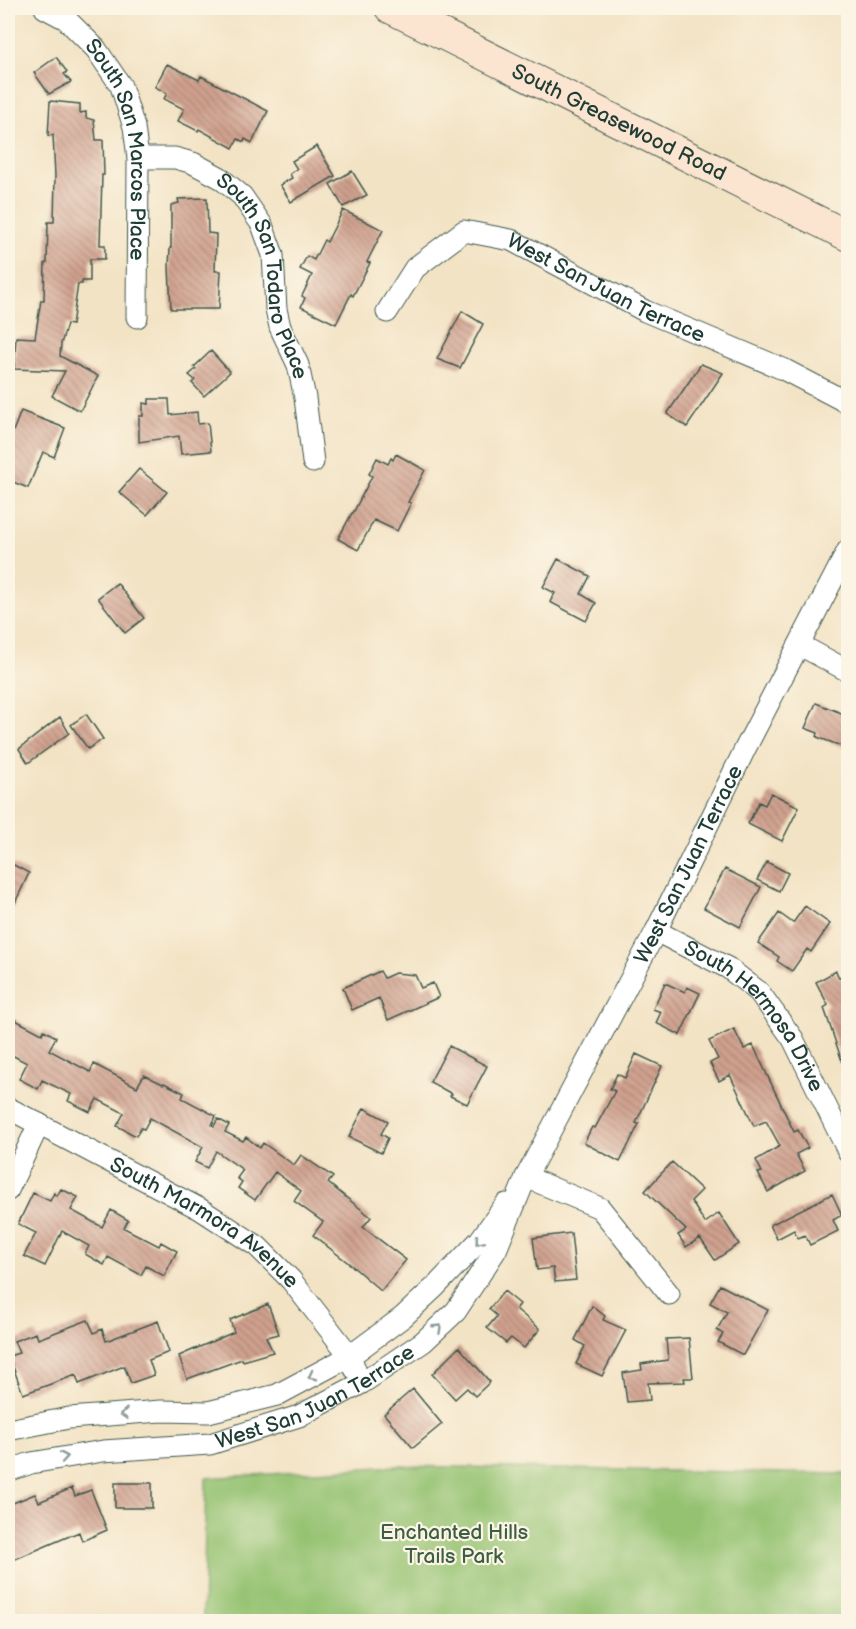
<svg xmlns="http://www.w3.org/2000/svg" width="856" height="1629" viewBox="0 0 856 1629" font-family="'Balsamiq Sans',sans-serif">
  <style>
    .park { fill: #94c271; stroke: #5a8052; stroke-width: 1.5 }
    .building { fill: url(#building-back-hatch) }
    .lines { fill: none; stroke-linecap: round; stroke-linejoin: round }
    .street-casing { stroke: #3f564a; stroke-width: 23 }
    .secondary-casing { stroke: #3f564a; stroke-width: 32 }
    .street { stroke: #fff; stroke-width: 21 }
    .secondary { stroke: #fce5d0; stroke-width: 30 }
    .oneway { stroke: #8f9e9a }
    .labels { text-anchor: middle; stroke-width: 4.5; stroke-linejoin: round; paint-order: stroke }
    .street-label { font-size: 21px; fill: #1f3d34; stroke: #fcf5e5 }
    .park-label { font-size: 21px; fill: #3c5e43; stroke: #fcf5e5 }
  </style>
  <defs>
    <pattern id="building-back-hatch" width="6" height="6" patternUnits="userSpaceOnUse" patternTransform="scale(1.5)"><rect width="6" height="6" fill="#d0a08e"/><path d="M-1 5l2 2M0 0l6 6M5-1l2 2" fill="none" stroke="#a88475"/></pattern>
  </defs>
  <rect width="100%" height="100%" fill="#fcf5e5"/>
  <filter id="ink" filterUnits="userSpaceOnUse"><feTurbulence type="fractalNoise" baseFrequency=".0167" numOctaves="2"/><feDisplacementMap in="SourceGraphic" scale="12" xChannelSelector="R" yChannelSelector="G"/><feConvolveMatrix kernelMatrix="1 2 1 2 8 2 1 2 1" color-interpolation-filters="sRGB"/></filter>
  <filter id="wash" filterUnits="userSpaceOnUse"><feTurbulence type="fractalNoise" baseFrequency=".008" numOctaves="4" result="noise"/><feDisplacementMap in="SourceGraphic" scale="24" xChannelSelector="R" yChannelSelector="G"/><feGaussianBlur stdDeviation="1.35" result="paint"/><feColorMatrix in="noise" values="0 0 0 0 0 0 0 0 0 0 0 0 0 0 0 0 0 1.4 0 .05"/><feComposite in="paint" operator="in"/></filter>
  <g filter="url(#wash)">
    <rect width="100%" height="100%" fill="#f3e3c5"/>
    <!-- park -->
    <path class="park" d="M 397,1466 L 848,1474 L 848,1621 L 203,1621 L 206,1478 Z"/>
    <g id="blocks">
      <!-- building -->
      <path class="building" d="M 56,57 L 67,72 L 64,74 L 71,82 L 49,94 L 34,73 Z
        M 167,64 L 199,80 L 201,76 L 268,111 L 252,143 L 245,139 L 244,142 L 238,139 L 233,148 L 199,129 L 198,131 L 178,121 L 184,109 L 164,99 L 167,93 L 155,87 Z
        M 50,101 L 80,104 L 80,113 L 86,112 L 86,118 L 94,120 L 96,140 L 103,140 L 104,175 L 102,175 L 100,245 L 105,245 L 105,259 L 90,259 L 90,281 L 82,281 L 82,284 L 78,284 L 72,325 L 67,324 L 61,344 L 60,356 L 98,376 L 80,411 L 52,396 L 65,371 L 14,369 L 16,337 L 35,338 L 41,300 L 44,300 L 45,263 L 47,263 L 48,222 L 54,222 L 55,176 L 53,135 L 48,136 Z
        M 317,146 L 335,176 L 291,202 L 280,185 L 292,178 L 290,174 L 297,169 L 292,161 Z
        M 352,171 L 367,195 L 343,207 L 330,184 Z
        M 207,198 L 208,233 L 216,234 L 215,271 L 221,271 L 219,309 L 171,309 L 169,266 L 170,248 L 171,248 L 171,205 L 179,203 L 178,199 Z
        M 343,210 L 383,230 L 367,262 L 370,263 L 353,296 L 351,294 L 336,324 L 301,307 L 305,298 L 302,296 L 312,275 L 300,269 L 307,256 L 314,260 L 324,240 L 327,242 Z
        M 462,311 L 483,324 L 460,368 L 437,359 Z
        M 211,351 L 230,372 L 204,396 L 192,383 L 195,380 L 189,375 L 196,369 L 194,367 Z
        M 701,364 L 723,373 L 687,427 L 667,414 Z
        M 149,399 L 169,399 L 170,415 L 197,412 L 198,424 L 208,423 L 211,451 L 181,454 L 179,436 L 139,442 L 139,416 L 143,416 L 143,403 L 149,404 Z
        M 21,411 L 65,428 L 54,457 L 43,452 L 28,488 L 8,480 L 8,444 Z
        M 396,454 L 425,470 L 408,502 L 411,503 L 397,531 L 374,520 L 358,550 L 338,539 L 352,513 L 353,513 L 372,476 L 369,474 L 377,458 L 388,464 L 391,458 L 393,460 Z
        M 139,469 L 167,492 L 147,515 L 119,492 Z
        M 558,559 L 590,576 L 581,594 L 596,603 L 586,621 L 550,602 L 555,593 L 543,587 Z
        M 117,583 L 144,618 L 125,633 L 98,598 Z
        M 816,703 L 849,716 L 849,749 L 817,737 L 818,733 L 805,728 Z
        M 86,714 L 103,739 L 88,749 L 71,725 Z
        M 60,717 L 69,733 L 28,763 L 19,749 Z
        M 771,793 L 799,807 L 782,841 L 748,824 L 759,802 L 765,805 Z
        M 8,862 L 29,873 L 8,918 Z
        M 767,862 L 788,873 L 779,891 L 757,880 Z
        M 725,869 L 761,887 L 740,927 L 704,908 Z
        M 805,906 L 830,924 L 811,952 L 807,949 L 792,971 L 777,961 L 779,957 L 758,943 L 779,913 L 793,923 Z
        M 380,971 L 384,978 L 395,973 L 415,975 L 421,988 L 433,983 L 439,997 L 388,1020 L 379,998 L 352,1010 L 343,988 Z
        M 836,971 L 839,978 L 849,973 L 848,1072 L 846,1073 L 824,1008 L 828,1005 L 816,982 Z
        M 665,983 L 685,992 L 687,987 L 700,993 L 680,1035 L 656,1023 L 661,1012 L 653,1009 Z
        M 8,1016 L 42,1034 L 44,1030 L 56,1037 L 49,1050 L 90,1072 L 94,1064 L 137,1087 L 144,1075 L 163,1084 L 164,1083 L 184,1093 L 182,1098 L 216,1116 L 212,1125 L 214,1126 L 218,1119 L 229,1125 L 225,1132 L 243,1141 L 246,1137 L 260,1148 L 263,1143 L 294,1165 L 301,1155 L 333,1177 L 328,1183 L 371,1217 L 363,1227 L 406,1260 L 381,1291 L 351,1265 L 313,1235 L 323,1222 L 294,1201 L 301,1191 L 275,1172 L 255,1200 L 238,1188 L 242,1182 L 237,1178 L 243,1170 L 216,1151 L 207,1168 L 195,1162 L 203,1147 L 150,1118 L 144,1129 L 141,1128 L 136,1136 L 117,1126 L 124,1113 L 97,1099 L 90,1112 L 68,1101 L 71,1094 L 42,1080 L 38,1089 L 19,1079 L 27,1063 L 8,1053 Z
        M 734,1029 L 744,1049 L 753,1045 L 794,1132 L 798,1130 L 808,1148 L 796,1154 L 805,1171 L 768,1192 L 758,1173 L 762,1172 L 756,1160 L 780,1146 L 766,1121 L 754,1126 L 730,1075 L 719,1081 L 710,1063 L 718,1059 L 709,1041 Z
        M 449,1046 L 487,1066 L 467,1104 L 450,1096 L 452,1094 L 430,1082 Z
        M 636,1054 L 662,1066 L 636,1123 L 639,1124 L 620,1162 L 584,1143 L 592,1127 L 595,1128 L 615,1091 L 610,1089 L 617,1074 L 625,1078 Z
        M 364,1108 L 388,1121 L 381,1134 L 388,1138 L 381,1153 L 349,1137 Z
        M 672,1162 L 702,1190 L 691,1201 L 705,1223 L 719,1213 L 739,1244 L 715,1260 L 700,1238 L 686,1247 L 678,1235 L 686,1230 L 645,1191 Z
        M 61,1189 L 78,1197 L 71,1210 L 102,1227 L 111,1210 L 128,1220 L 124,1228 L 159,1246 L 161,1242 L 177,1251 L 164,1276 L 146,1266 L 141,1275 L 108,1257 L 104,1265 L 85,1254 L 89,1246 L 62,1231 L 45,1266 L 24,1256 L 36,1233 L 18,1224 L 33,1193 L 50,1201 L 54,1193 L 57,1196 Z
        M 832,1194 L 842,1215 L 833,1220 L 838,1231 L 810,1245 L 805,1235 L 798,1238 L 794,1230 L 777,1239 L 770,1225 Z
        M 571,1233 L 576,1280 L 555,1282 L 553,1268 L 537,1270 L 533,1238 Z
        M 720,1285 L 768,1310 L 743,1355 L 718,1342 L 723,1334 L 717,1330 L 727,1312 L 710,1303 Z
        M 504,1291 L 520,1304 L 516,1309 L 540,1329 L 524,1348 L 511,1338 L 506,1343 L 487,1328 L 497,1316 L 489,1309 Z
        M 268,1304 L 279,1334 L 266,1337 L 273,1352 L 243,1361 L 242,1359 L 187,1379 L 179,1356 L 234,1332 L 230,1320 Z
        M 592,1306 L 605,1316 L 603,1320 L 626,1330 L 602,1376 L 576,1364 L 585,1346 L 575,1340 Z
        M 88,1320 L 94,1333 L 102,1329 L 106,1341 L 158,1321 L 169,1352 L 149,1360 L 154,1375 L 131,1383 L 124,1366 L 79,1384 L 76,1375 L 23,1394 L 9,1356 L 19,1353 L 14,1341 L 36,1333 L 38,1339 Z
        M 689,1338 L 693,1378 L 684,1378 L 685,1382 L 648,1383 L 650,1400 L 627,1402 L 623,1373 L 642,1370 L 641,1364 L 668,1360 L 666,1339 Z
        M 459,1347 L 490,1382 L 475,1396 L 467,1388 L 455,1399 L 432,1374 Z
        M 413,1389 L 442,1424 L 413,1448 L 384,1414 Z
        M 115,1483 L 152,1483 L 152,1508 L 115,1508 Z
        M 72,1488 L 75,1496 L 91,1490 L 107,1530 L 82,1541 L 79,1532 L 8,1562 L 8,1505 L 35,1494 L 39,1502 Z"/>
    </g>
  </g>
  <g filter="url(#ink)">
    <use href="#blocks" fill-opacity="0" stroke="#3f564a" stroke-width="1.5"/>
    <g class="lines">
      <defs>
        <g id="street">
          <path id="s1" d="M 45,8 L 66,19 L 96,49 L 121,86 L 134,127 L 138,158 L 137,317"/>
          <path id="s2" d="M 138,158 L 175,158 L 193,163 L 219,177 L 242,196 L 262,225 L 273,255 L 276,309 L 280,327 L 298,365 L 305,398 L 313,462"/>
          <path id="s3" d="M 387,312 L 415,268 L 464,231 L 511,240 L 645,311 L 783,369 L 848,403"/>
          <path d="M 800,645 L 848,671"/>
          <path id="s4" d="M 656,931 L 728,968 L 759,992 L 793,1039 L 848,1151"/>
          <path id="s5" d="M 8,1108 L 200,1209 L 257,1246 L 291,1280 L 350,1356 L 355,1369"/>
          <path d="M 526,1177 L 600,1208 L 669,1294"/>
          <path d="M 8,1190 L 39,1124"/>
          <path d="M 8,1430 L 69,1418 L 161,1411 L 208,1412 L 277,1395 L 350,1356 L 403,1317 L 436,1286 L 480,1240 L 506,1204"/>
          <path id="s6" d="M 8,1471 L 31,1463 L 103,1451 L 210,1444 L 299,1416 L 362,1383 L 389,1365 L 423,1342 L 456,1311 L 496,1250 L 526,1177 L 656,931 L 746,747 L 848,550"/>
        </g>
        <g id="secondary">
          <path id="s7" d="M 390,8 L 848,236"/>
        </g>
      </defs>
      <!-- street casing -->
      <use href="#street" class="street-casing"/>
      <!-- secondary casing -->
      <use href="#secondary" class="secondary-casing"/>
      <!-- street -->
      <use href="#street" class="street"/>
      <!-- secondary -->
      <use href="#secondary" class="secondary"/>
    </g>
    <!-- one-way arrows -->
    <defs><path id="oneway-chevron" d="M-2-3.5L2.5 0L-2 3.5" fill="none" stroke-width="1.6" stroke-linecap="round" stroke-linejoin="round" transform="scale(1.5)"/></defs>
    <g class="oneway">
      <use href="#oneway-chevron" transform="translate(479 1241) rotate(131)"/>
      <use href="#oneway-chevron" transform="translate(438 1328) rotate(-43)"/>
      <use href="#oneway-chevron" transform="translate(312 1376) rotate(152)"/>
      <use href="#oneway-chevron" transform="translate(124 1414) rotate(176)"/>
      <use href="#oneway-chevron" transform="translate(64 1457) rotate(-10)"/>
    </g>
  </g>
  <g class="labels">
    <!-- street labels -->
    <g class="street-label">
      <text dy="7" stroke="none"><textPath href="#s7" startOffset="256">South Greasewood Road</textPath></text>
      <text dy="7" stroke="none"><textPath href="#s1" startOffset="172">South San Marcos Place</textPath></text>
      <text dy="7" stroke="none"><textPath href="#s2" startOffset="198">South San Todaro Place</textPath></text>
      <text dy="7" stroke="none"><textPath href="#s3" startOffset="268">West San Juan Terrace</textPath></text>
      <text dy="7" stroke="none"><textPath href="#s6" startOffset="992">West San Juan Terrace</textPath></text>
      <text dy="7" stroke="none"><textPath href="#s4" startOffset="134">South Hermosa Drive</textPath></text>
      <text dy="7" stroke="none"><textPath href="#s5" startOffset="228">South Marmora Avenue</textPath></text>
      <text dy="7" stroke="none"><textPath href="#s6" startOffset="320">West San Juan Terrace</textPath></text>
    </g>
    <!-- park labels -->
    <g class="park-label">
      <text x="454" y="1539">Enchanted Hills<tspan x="454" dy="24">Trails Park</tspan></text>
    </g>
  </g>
  <!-- margin -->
  <rect width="856" height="1629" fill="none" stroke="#fcf5e5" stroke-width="30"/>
</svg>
